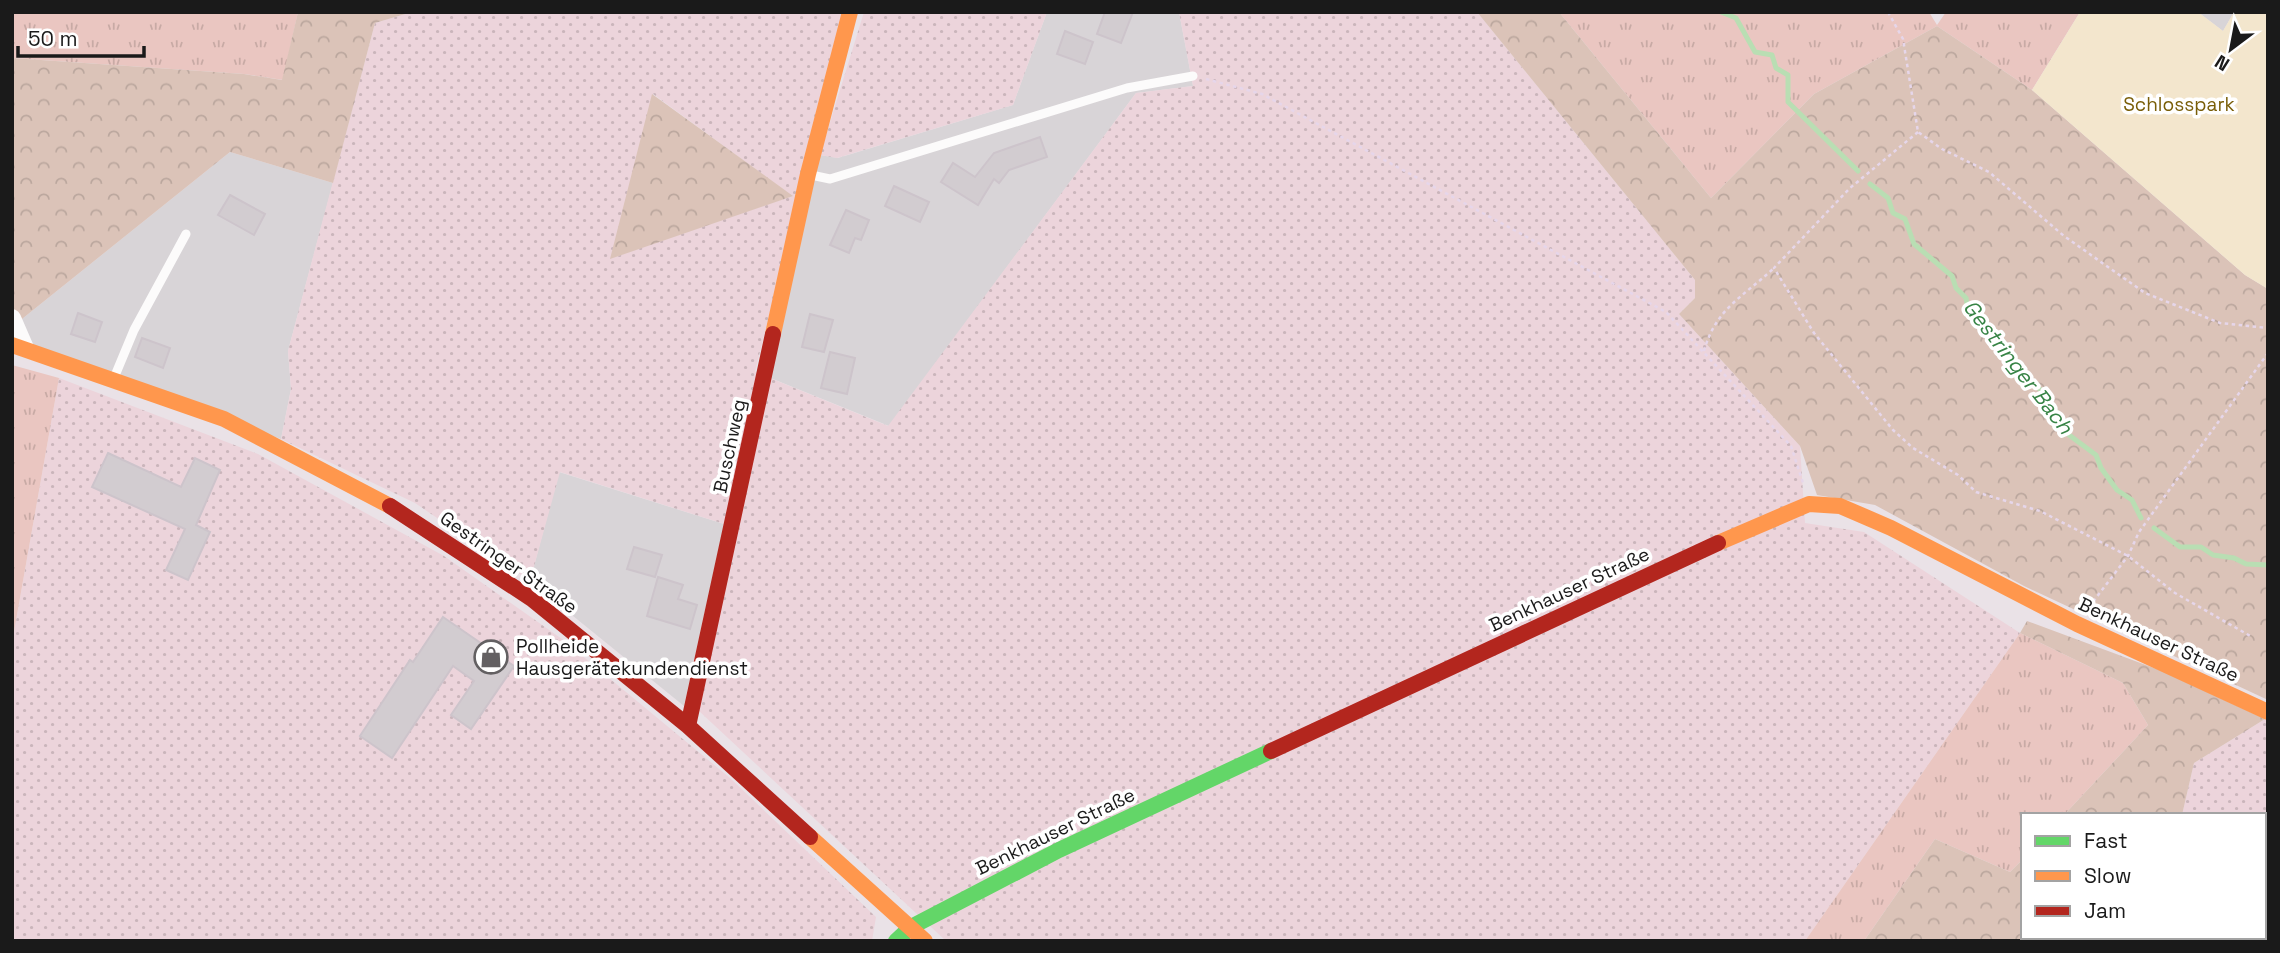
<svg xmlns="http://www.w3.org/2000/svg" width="2280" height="953" viewBox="0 0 2280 953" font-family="'Space Grotesk',sans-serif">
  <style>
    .residential { fill: #d8d4d7 }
    .farmland { fill: url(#farmland-dots); fill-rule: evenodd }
    .grass { fill: url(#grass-tufts) }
    .forest { fill: url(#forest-crowns) }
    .park { fill: #f3e6cd }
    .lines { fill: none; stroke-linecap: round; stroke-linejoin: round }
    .stream { stroke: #b9deb3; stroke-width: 5 }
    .building { fill: #d2ccd0; stroke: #cdc4cb; stroke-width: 2 }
    .path { stroke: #e6d6ea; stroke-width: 2.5; stroke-dasharray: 3.5 3.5; stroke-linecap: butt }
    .lane { stroke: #fcfbfb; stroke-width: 9 }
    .street { stroke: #fcfbfb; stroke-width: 18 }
    .fast { stroke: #63d668; stroke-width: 16 }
    .slow { stroke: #ff974d; stroke-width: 16 }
    .jam { stroke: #b3261e; stroke-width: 16 }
    .labels { text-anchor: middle; stroke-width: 7; stroke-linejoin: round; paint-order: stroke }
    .park-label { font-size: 19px; fill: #795e08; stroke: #fff }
    .street-label { font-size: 19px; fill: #1a1a1a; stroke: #fff }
    .poi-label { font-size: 19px; fill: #1a1a1a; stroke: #fff; text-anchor: start }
    .water-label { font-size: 21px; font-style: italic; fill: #388446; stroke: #fff }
  </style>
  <defs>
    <pattern id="farmland-dots" width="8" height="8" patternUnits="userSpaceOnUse" patternTransform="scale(1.75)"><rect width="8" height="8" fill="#ecd4db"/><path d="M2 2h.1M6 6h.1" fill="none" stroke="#cab5bb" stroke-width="1.8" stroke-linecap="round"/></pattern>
    <pattern id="grass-tufts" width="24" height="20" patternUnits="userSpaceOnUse" patternTransform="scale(1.75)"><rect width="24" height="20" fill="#eac6c1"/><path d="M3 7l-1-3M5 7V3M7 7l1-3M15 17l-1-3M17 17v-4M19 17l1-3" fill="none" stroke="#c8aaa5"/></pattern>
    <pattern id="forest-crowns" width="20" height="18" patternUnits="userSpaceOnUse" patternTransform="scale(1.75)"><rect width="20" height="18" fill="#dbc3b8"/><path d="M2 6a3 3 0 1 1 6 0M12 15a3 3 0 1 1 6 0" fill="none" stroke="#bba79e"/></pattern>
  </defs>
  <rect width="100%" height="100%" fill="#eae2e7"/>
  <!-- residential -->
  <path class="residential" d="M 1047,12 L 1179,12 L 1193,86 L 1136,93 L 889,426 L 768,377 L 820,155 L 838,158 L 1013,105 Z
    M 2198,12 L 2234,12 L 2223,31 Z
    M 230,152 L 333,183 L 288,351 L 291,389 L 281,439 L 12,341 L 12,327 Z
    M 559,472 L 724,524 L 684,706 L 530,581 Z"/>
  <!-- farmland -->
  <path class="farmland" d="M 412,12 L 844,12 L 755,372 L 888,426 L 1136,93 L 1193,86 L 1179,12 L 1477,12 L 1695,280 L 1695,298 L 1679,314 L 1800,446 L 1805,523 L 1864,532 L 2020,633 L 1805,941 L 946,941 L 699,711 L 737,528 L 560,472 L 530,581 L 415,503 L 281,439 L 291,389 L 288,351 L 375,23 ZM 653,94 L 792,196 L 611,258 Z
    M 864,12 L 1047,12 L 1013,105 L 837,158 L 820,155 Z
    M 59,378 L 258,454 L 444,556 L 562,639 L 730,778 L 876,917 L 872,941 L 12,941 L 12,643 Z
    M 2265,719 L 2268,720 L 2268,941 L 2197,941 L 2196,937 L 2264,937 L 2264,815 L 2182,815 L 2194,763 Z"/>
  <!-- grass -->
  <path class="grass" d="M 12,12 L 298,12 L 283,80 L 244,74 L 12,58 Z
    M 1559,12 L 1929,12 L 1937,25 L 1946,12 L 2080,12 L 2032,90 L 1937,26 L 1814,94 L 1711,198 Z
    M 12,365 L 59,378 L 12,643 Z
    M 2020,633 L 2123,683 L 2148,725 L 2064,815 L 2023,815 L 2023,859 L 2010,872 L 1935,839 L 1864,941 L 1805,941 Z"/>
  <!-- forest -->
  <path class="forest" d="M 298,12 L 412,12 L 375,23 L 333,183 L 230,152 L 12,327 L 12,58 L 244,74 L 282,80 Z
    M 1477,12 L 1559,12 L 1711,198 L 1814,94 L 1937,26 L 2032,90 L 2245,275 L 2268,289 L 2268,700 L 2024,586 L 1875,505 L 1817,495 L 1800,446 L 1679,314 L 1695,298 L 1695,280 Z
    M 652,94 L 793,196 L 610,259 Z
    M 2027,621 L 2162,671 L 2265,719 L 2194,763 L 2182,815 L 2064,815 L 2148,725 L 2123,683 L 2020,633 Z
    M 1935,839 L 2010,872 L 2023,859 L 2023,937 L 2196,937 L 2197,941 L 1864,941 Z"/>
  <!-- park -->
  <path class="park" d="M 2080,12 L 2198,12 L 2223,31 L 2234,12 L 2268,12 L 2268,289 L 2245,275 L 2032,90 Z"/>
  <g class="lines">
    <!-- stream -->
    <path class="stream" d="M 1721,12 L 1736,18 L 1755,52 L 1772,55 L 1776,68 L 1788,75 L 1788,102 L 1858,171
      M 1870,184 L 1888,198 L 1893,213 L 1905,219 L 1914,244 L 1952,276 L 1956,288 L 1966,298 L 1968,309 L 2003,341 L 2022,373 L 2043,392 L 2061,419 L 2065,432 L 2096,455 L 2101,468 L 2117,490 L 2132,500 L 2141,518
      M 2154,528 L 2180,547 L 2201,547 L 2213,555 L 2234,558 L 2246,564 L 2268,565"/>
  </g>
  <!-- building -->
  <path class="building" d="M 1105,12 L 1133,12 L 1121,43 L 1097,34 Z
    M 1065,31 L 1093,42 L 1085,64 L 1057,54 Z
    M 1040,137 L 1047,157 L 1009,170 L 999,183 L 994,179 L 978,205 L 941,182 L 953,163 L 975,177 L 994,153 Z
    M 894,186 L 929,202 L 920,222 L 885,206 Z
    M 230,195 L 265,214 L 254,235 L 218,215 Z
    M 846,210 L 869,220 L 861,240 L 855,238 L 849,253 L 830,245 Z
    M 78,313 L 102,322 L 95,342 L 71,334 Z
    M 810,314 L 833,320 L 824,352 L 802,347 Z
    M 142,338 L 170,348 L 163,368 L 135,357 Z
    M 830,352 L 855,358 L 847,394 L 821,388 Z
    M 108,453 L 181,487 L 195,458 L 220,470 L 196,525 L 210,532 L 188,580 L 166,570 L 185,529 L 92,487 Z
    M 634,547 L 662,555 L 655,577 L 627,569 Z
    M 658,577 L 683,585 L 678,599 L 697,605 L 690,629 L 647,616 Z
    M 443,617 L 514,666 L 471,729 L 451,715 L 474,681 L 453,666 L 392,758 L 360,736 L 410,660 L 413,662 Z"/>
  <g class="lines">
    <!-- path -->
    <path class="path" d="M 1888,12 L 1903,39 L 1918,132 L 1942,149 L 1989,172 L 2064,236 L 2145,293 L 2220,323 L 2268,328
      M 1206,79 L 1262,94 L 1666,312 L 1791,446 L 1803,483
      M 1918,132 L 1850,188 L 1774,268 L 1814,333 L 1893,430 L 1913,448 L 1958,475 L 1976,492 L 2040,511 L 2128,556 L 2175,593 L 2252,637
      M 1704,351 C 1716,308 1743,297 1774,268
      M 2089,607 L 2128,556 L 2139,532 L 2268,353"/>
    <!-- lane -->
    <path class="lane" d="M 811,175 L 830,179 L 1127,88 L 1193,76
      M 114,378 L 134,330 L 186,234"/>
    <!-- street -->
    <path class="street" d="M 12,318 L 25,348"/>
    <!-- fast -->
    <path class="fast" d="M 896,941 L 911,927 L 1059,850 L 1271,751"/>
    <!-- slow -->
    <path class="slow" d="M 773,334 L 808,174 L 850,12
      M 12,345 L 224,419 L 390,506
      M 1718,543 L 1809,504 L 1840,506 L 1891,528 L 2077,624 L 2268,712
      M 810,837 L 925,941"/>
    <!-- jam -->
    <path class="jam" d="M 390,506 L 532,599 L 688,726 L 810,837
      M 688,726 L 773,334
      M 1271,751 L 1718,543"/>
  </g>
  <!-- icons -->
  <defs>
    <symbol id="shop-ring" viewBox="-11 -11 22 22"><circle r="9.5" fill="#fff" stroke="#636062" stroke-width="1.5"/><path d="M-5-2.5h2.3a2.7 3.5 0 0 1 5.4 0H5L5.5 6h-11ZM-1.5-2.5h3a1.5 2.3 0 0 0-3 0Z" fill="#636062"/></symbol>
  </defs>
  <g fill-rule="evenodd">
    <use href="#shop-ring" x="472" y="638" width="38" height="38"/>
  </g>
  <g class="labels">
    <!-- park labels -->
    <g class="park-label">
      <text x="2179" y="111">Schlosspark</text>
    </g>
    <!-- street labels -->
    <g class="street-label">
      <text transform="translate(729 446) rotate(-78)" y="7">Buschweg</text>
      <text transform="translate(509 562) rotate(35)" y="7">Gestringer Straße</text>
      <text transform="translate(1569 589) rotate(-25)" y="7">Benkhauser Straße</text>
      <text transform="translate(2159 639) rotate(25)" y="7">Benkhauser Straße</text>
      <text transform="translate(1055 831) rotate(-26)" y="7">Benkhauser Straße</text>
    </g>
    <!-- poi labels -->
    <g class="poi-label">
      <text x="516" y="653">Pollheide<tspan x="516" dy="22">Hausgerätekundendienst</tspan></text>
    </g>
    <!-- water labels -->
    <g class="water-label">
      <text transform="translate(2018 367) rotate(52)" y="7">Gestringer Bach</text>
    </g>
  </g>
  <!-- border -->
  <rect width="2280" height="953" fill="none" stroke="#1a1a1a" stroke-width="28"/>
  <!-- legend -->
  <rect x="2021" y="813" width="245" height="126" fill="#ffffff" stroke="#a3a3a3" stroke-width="2"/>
  <rect x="2035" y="836" width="35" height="10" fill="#63d668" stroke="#a3a3a3" stroke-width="2"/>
  <text x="2084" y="848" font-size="21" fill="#1a1a1a">Fast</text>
  <rect x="2035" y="871" width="35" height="10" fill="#ff974d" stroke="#a3a3a3" stroke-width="2"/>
  <text x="2084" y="883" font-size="21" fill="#1a1a1a">Slow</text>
  <rect x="2035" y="906" width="35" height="10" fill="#b3261e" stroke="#a3a3a3" stroke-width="2"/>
  <text x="2084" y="918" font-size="21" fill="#1a1a1a">Jam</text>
  <!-- north arrow -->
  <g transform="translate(2231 49) rotate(212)" stroke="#ffffff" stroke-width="5" paint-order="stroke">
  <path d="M0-5L12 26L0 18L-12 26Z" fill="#1a1a1a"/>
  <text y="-10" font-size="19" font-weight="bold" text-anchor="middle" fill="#1a1a1a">N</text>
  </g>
  <!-- scale -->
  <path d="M18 46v10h126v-10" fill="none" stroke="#1a1a1a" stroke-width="3.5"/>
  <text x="28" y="46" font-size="21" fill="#1a1a1a" stroke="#ffffff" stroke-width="5" paint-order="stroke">50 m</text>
</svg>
